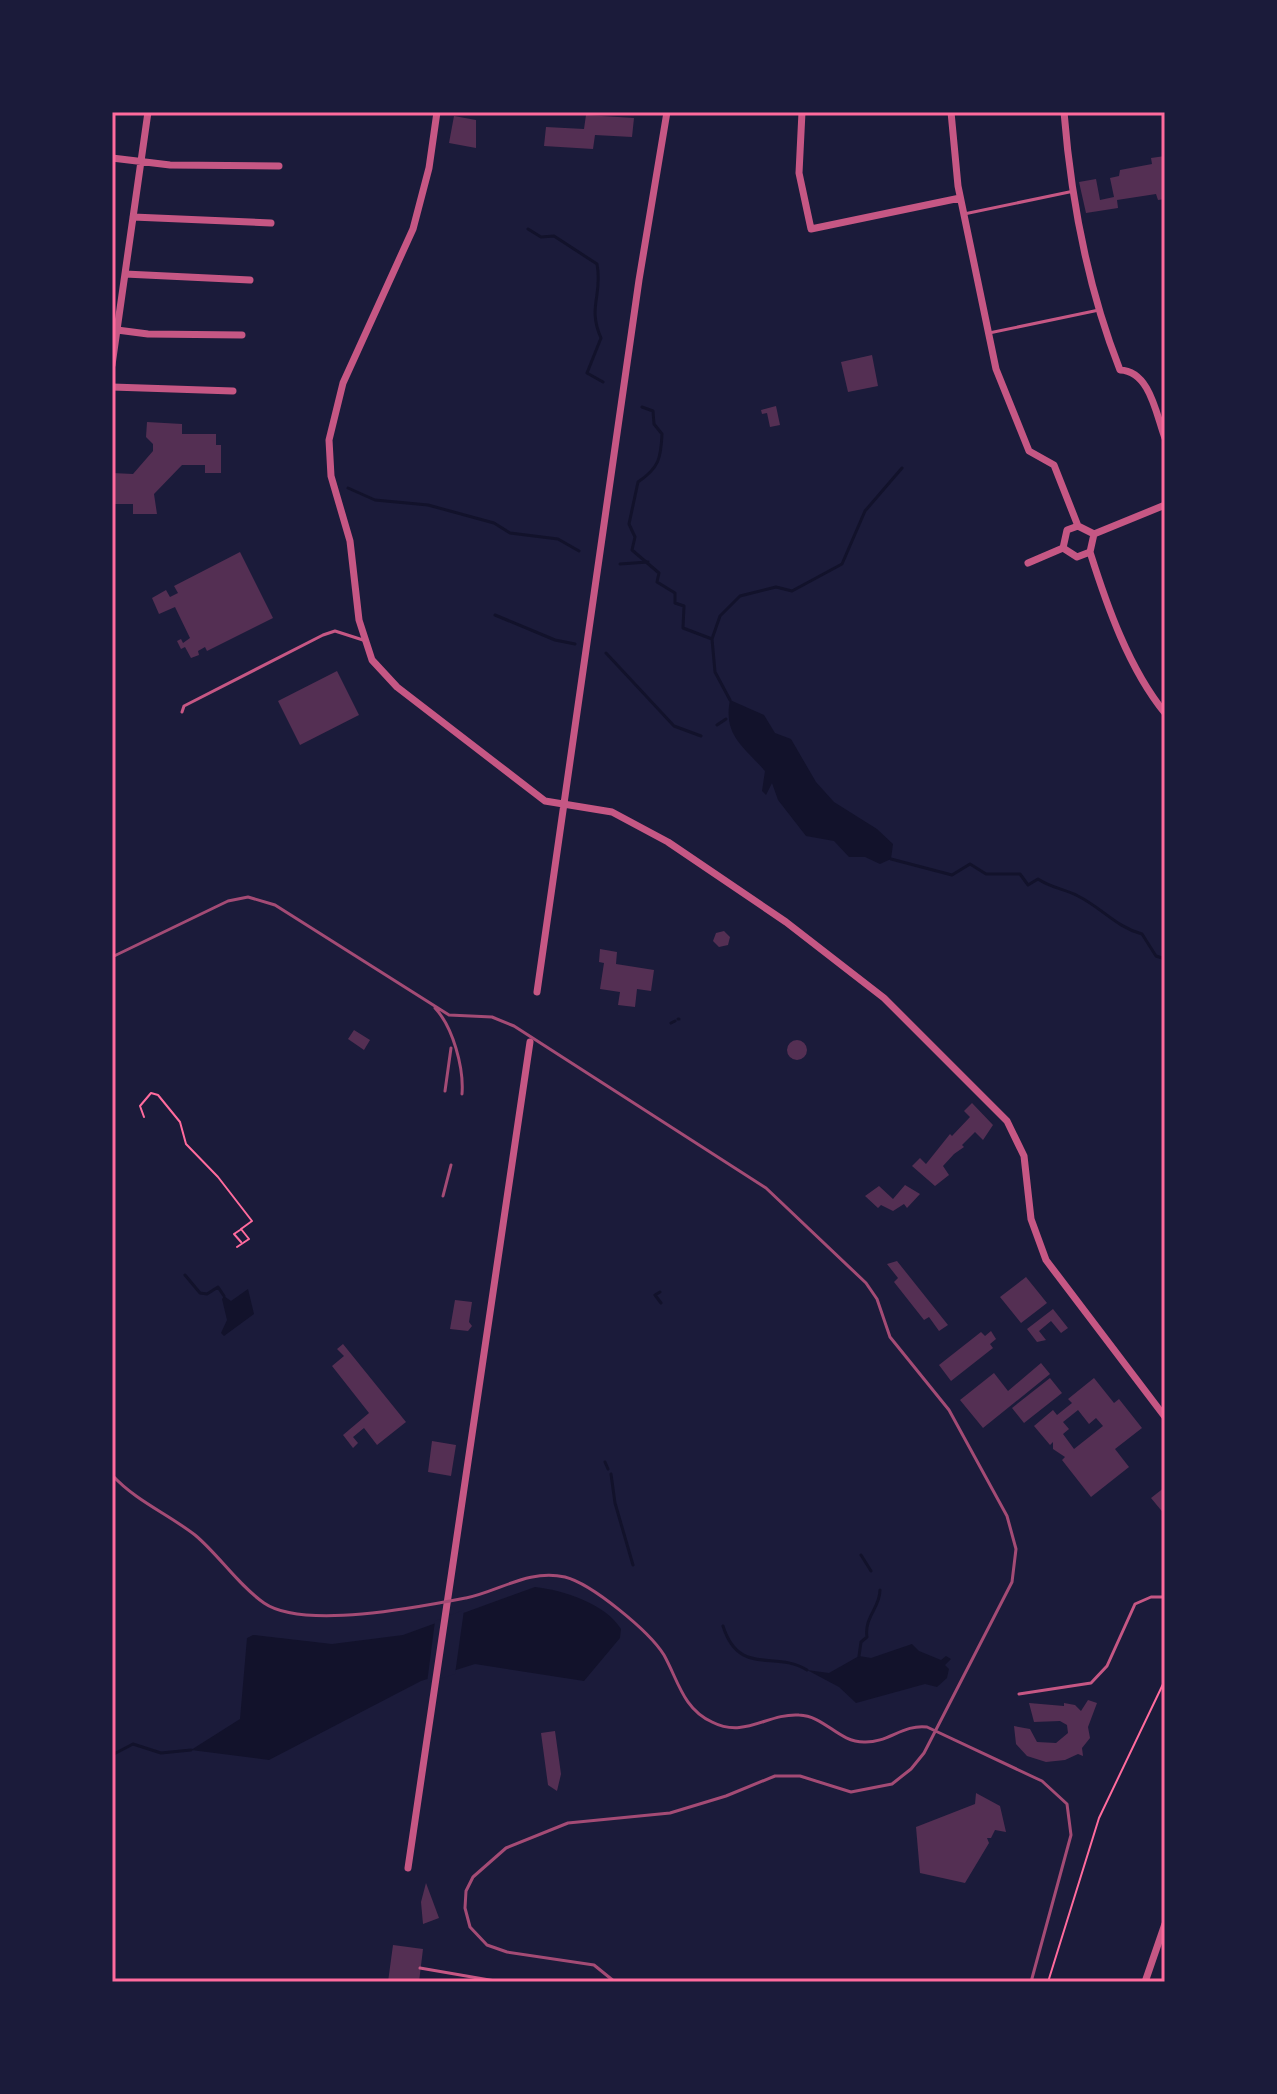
<svg xmlns="http://www.w3.org/2000/svg" width="1277" height="2094" viewBox="0 0 1277 2094" font-family="'DejaVu Sans',sans-serif">
  <style>
    .water { fill: #12122b }
    .pier { fill: #1b1b3a }
    .lines { fill: none; stroke-linecap: round; stroke-linejoin: round }
    .stream { stroke: #12122b; stroke-width: 3 }
    .building { fill: #542f53; fill-rule: evenodd }
    .path { stroke: #ff6b9d; stroke-width: 2 }
    .service { stroke: #c65784; stroke-width: 3 }
    .minor { stroke: #c65784; stroke-width: 7 }
    .rail { stroke: #a44b75; stroke-width: 3 }
    .neatline { fill: none; stroke: #ff6b9d; stroke-width: 3 }
  </style>
  <rect width="100%" height="100%" fill="#1b1b3a"/>
  <!-- water -->
  <path class="water" d="M 730,700 L 764,715 L 775,733 L 791,739 L 816,782 L 834,802 L 877,829 L 893,844 L 891,859 L 880,864 L 865,857 L 849,857 L 834,841 L 806,836 L 778,800 L 772,783 L 766,795 L 762,791 L 765,771 C 743,746 723,735 730,700 Z
    M 248,1289 L 254,1314 L 224,1336 L 221,1333 L 227,1320 L 222,1299 L 224,1296 L 231,1301 Z
    M 535,1587 C 563,1590 606,1604 621,1629 L 620,1638 L 584,1681 L 475,1664 L 421,1681 L 269,1760 L 191,1750 L 240,1719 L 247,1638 L 253,1635 L 332,1644 L 403,1635 Z
    M 912,1644 L 919,1651 L 941,1660 L 946,1656 L 951,1659 L 945,1665 L 949,1669 L 947,1678 L 937,1687 L 925,1684 L 856,1703 L 839,1687 L 807,1670 L 829,1673 L 859,1656 L 871,1658 Z"/>
  <!-- pier -->
  <path class="pier" d="M 464,1610 L 455,1674 L 427,1683 L 435,1621 Z"/>
  <g class="lines">
    <!-- stream -->
    <path class="stream" d="M 528,229 L 541,237 L 554,236 L 597,264 C 603,296 587,306 601,338 L 587,373 L 603,382
      M 642,407 L 653,411 L 654,424 L 662,434 C 661,458 659,468 638,482 L 629,524 L 635,537 L 632,550 L 659,573 L 657,582 L 675,593 L 675,603 L 684,606 L 683,628 L 712,639 L 715,672 L 730,700
      M 348,488 L 375,500 L 428,505 L 494,523 L 510,533 L 558,539 L 579,551
      M 620,564 L 648,562
      M 495,615 L 555,640 L 575,644
      M 712,639 L 720,616 L 740,596 L 776,587 L 792,591 L 842,564 L 865,511 L 902,468
      M 606,653 L 674,726 L 701,736
      M 717,725 L 726,719
      M 891,859 L 952,875 L 970,864 L 986,874 L 1020,874 L 1028,885 L 1038,879 C 1051,888 1065,889 1078,896 C 1102,908 1116,927 1142,934 L 1156,956 L 1165,959
      M 678,1019 L 679,1019
      M 671,1023 L 675,1021
      M 185,1275 L 200,1293 L 207,1294 L 218,1287 L 224,1296
      M 660,1292 L 655,1295 L 661,1303
      M 605,1462 L 608,1469
      M 611,1474 L 615,1503 L 633,1565
      M 861,1555 L 871,1571
      M 723,1626 C 739,1677 775,1650 807,1670
      M 859,1656 L 861,1642 L 867,1637 C 864,1617 880,1608 880,1590
      M 112,1755 L 133,1744 L 161,1753 L 191,1750"/>
  </g>
  <!-- building -->
  <path class="building" d="M 586,115 L 634,118 L 632,137 L 595,135 L 593,149 L 544,146 L 546,127 L 584,129 Z
    M 454,116 L 476,120 L 476,148 L 449,143 Z
    M 1165,156 L 1165,199 L 1158,200 L 1156,194 L 1117,200 L 1118,208 L 1086,213 L 1079,182 L 1096,179 L 1100,200 L 1114,197 L 1110,178 L 1119,176 L 1120,170 L 1152,164 L 1151,158 Z
    M 872,355 L 878,386 L 848,392 L 841,362 Z
    M 776,406 L 780,425 L 770,427 L 767,413 L 762,414 L 761,410 Z
    M 147,422 L 182,424 L 182,434 L 216,434 L 216,445 L 221,445 L 221,473 L 205,473 L 205,465 L 182,465 L 154,494 L 157,514 L 133,514 L 133,504 L 112,504 L 112,473 L 133,474 L 153,451 L 153,444 L 146,437 Z
    M 240,552 L 273,618 L 207,651 L 205,647 L 198,651 L 199,655 L 191,658 L 185,647 L 181,649 L 177,641 L 181,639 L 183,643 L 190,638 L 175,607 L 159,614 L 152,598 L 166,590 L 170,597 L 178,593 L 174,586 Z
    M 337,671 L 359,715 L 300,745 L 278,701 Z
    M 724,931 L 730,937 L 728,945 L 719,947 L 713,941 L 716,933 Z
    M 600,949 L 617,952 L 616,964 L 654,970 L 651,991 L 637,989 L 635,1007 L 618,1005 L 620,992 L 600,989 L 604,963 L 599,962 Z
    M 354,1030 L 370,1040 L 364,1050 L 348,1039 Z
    M787 1050a10 10 0 1 1 20 0a10 10 0 1 1-20 0Z
    M 972,1103 L 993,1125 L 983,1140 L 975,1132 L 962,1145 L 964,1147 L 954,1154 L 943,1166 L 949,1175 L 935,1186 L 912,1166 L 920,1158 L 926,1164 L 950,1134 L 952,1136 L 970,1117 L 964,1111 Z
    M 905,1185 L 920,1194 L 907,1208 L 904,1204 L 893,1211 L 881,1205 L 878,1208 L 865,1196 L 879,1186 L 893,1199 Z
    M 897,1261 L 948,1325 L 939,1331 L 929,1317 L 924,1320 L 894,1282 L 898,1278 L 887,1264 Z
    M 1026,1277 L 1047,1303 L 1021,1323 L 1000,1297 Z
    M 455,1300 L 472,1302 L 469,1322 L 472,1326 L 468,1331 L 450,1329 Z
    M 1053,1309 L 1068,1328 L 1061,1333 L 1051,1321 L 1039,1331 L 1046,1340 L 1037,1342 L 1027,1329 Z
    M 991,1331 L 996,1339 L 990,1344 L 993,1348 L 951,1381 L 939,1365 L 981,1332 L 985,1336 Z
    M 343,1344 L 406,1422 L 377,1445 L 364,1428 L 353,1437 L 358,1443 L 353,1448 L 343,1435 L 369,1413 L 332,1366 L 344,1356 L 337,1349 Z
    M 1041,1363 L 1050,1374 L 983,1428 L 960,1400 L 994,1373 L 1008,1391 Z
    M 1050,1378 L 1062,1393 L 1024,1423 L 1012,1408 Z
    M 1094,1378 L 1114,1403 L 1119,1399 L 1142,1428 L 1115,1449 L 1129,1467 L 1091,1497 L 1062,1460 L 1065,1457 L 1053,1449 L 1053,1442 L 1050,1445 L 1034,1426 L 1053,1410 L 1057,1415 L 1072,1403 L 1068,1399 ZM 1078,1410 L 1089,1424 L 1096,1418 L 1103,1426 L 1074,1449 L 1063,1434 L 1069,1429 L 1063,1422 Z
    M 432,1441 L 456,1445 L 451,1476 L 428,1472 Z
    M 1165,1487 L 1165,1515 L 1151,1498 Z
    M 1088,1700 L 1097,1703 L 1088,1727 L 1090,1738 L 1082,1748 L 1083,1756 L 1078,1754 L 1065,1760 L 1046,1762 L 1027,1756 L 1016,1744 L 1014,1726 L 1030,1729 L 1037,1742 L 1056,1743 L 1068,1733 L 1067,1725 L 1060,1721 L 1034,1722 L 1029,1703 L 1064,1706 L 1064,1703 L 1075,1705 L 1081,1711 Z
    M 555,1731 L 561,1774 L 557,1791 L 548,1785 L 541,1733 Z
    M 976,1793 L 1000,1806 L 1006,1832 L 995,1830 L 991,1838 L 987,1838 L 989,1843 L 965,1883 L 920,1873 L 916,1827 L 975,1804 Z
    M 426,1883 L 439,1918 L 423,1924 L 421,1902 Z
    M 393,1945 L 423,1949 L 419,1982 L 388,1982 Z"/>
  <g class="lines">
    <!-- path -->
    <path class="path" d="M 144,1117 L 140,1106 L 151,1093 L 158,1095 L 180,1122 L 186,1144 L 218,1177 L 252,1221 L 241,1229 L 249,1239 L 237,1247
      M 240,1230 L 234,1234 L 241,1242
      M 1048,1982 L 1099,1818 L 1165,1680"/>
    <!-- service -->
    <path class="service" d="M 964,214 L 1074,191
      M 989,333 L 1099,310
      M 182,712 L 184,706 L 323,635 L 335,631 L 363,640
      M 1019,1694 L 1091,1683 L 1107,1666 L 1135,1604 L 1151,1597 L 1165,1597
      M 420,1968 L 501,1982"/>
    <!-- minor -->
    <path class="minor" d="M 437,112 L 429,168 L 413,229 L 343,383 L 329,440 L 331,476 L 350,541 L 359,620 L 372,660 L 397,687 L 545,801 L 612,812 L 668,842 L 786,922 L 884,998 L 1007,1121 L 1024,1156 L 1031,1219 L 1046,1260 L 1165,1417
      M 802,112 L 799,173 L 811,229 L 960,198
      M 951,112 L 958,186 L 996,369 L 1029,451 L 1054,465 L 1078,526
      M 1064,112 C 1071,199 1088,289 1120,370 C 1150,371 1156,414 1165,438
      M 112,158 L 170,165 L 279,166
      M 133,217 L 271,223
      M 125,274 L 250,280
      M 117,330 L 148,334 L 242,335
      M 112,365 L 148,112
      M 112,387 L 233,391
      M 1078,526 L 1094,534 L 1090,552 L 1077,557 L 1063,548 L 1067,530 Z
      M 1094,534 L 1165,505
      M 1090,552 C 1107,606 1129,669 1165,713
      M 1028,563 L 1063,548
      M 537,992 L 639,280 L 667,112
      M 408,1868 L 530,1042
      M 1145,1982 L 1165,1924"/>
    <!-- rail -->
    <path class="rail" d="M 112,957 L 228,901 L 248,897 L 275,905 L 449,1015 L 492,1017 L 514,1026 L 766,1188 L 866,1283 L 877,1299 L 890,1337 L 949,1410 L 1007,1516 L 1016,1549 L 1012,1582 L 924,1753 L 911,1769 L 892,1784 L 851,1792 L 800,1776 L 775,1776 L 726,1796 L 670,1813 L 568,1823 L 506,1848 L 473,1877 L 466,1891 L 465,1908 L 470,1927 L 487,1945 L 507,1952 L 594,1965 L 615,1982
      M 435,1008 C 453,1027 464,1068 462,1094
      M 445,1091 L 451,1048
      M 443,1196 L 451,1165
      M 112,1475 C 136,1501 168,1514 195,1535 C 219,1555 238,1585 264,1603 C 303,1630 420,1607 466,1598 C 500,1591 528,1569 565,1577 C 592,1584 649,1631 664,1655 C 678,1680 683,1709 712,1722 C 745,1739 767,1713 799,1715 C 825,1716 838,1742 864,1742 C 888,1743 903,1724 927,1727 L 1042,1781 L 1067,1804 L 1071,1835 L 1031,1982"/>
  </g>
  <!-- border -->
  <rect width="1277" height="2094" fill="none" stroke="#1b1b3a" stroke-width="228"/>
  <rect x="114" y="114" width="1049" height="1866" class="neatline"/>
</svg>
